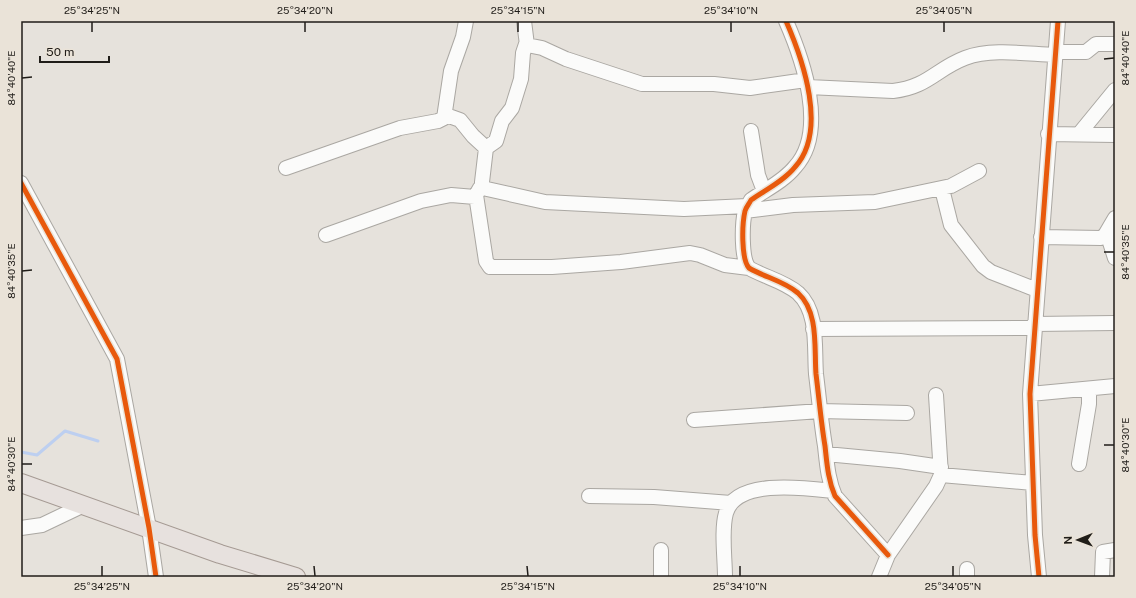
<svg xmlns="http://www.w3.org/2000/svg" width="1136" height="598" viewBox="0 0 1136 598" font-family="'Public Sans',sans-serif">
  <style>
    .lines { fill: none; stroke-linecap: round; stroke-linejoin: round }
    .stream { stroke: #bdcff0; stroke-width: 3 }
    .minor-casing { stroke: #aaa7a2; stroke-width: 16 }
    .major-casing { stroke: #a59a93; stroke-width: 20 }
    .minor { stroke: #fbfbfa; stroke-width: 14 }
    .major { stroke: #e7e1de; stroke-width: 18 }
    .cycleway-casing { stroke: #eae3d8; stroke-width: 8 }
    .cycleway { stroke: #e8590c; stroke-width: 5 }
    .ticks { fill: none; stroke: #201d19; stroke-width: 1.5 }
    .neatline { fill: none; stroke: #201d19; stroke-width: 1.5 }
    .ticks-label { font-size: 10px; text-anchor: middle; fill: #201d19 }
  </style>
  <rect width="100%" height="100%" fill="#e6e2dc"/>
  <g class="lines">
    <!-- stream -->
    <path class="stream" d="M 21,452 L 37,455 L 65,431 L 98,441"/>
    <defs>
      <path id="minor" d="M 524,21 L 527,45 L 542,48 L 566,59 L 642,84 L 714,84 L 750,88 L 806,80
        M 786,21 C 803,60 828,131 795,167 C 784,181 765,190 751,200 C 749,204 746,207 745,211 C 742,224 741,259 749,268 C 764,277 784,281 798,293 C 819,312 814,348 816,374 C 819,398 821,422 825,446 C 827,464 828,480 835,496 L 888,555
        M 1055,52 L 1086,52 L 1096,44 L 1115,44
        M 808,87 L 893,91 C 928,87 936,69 965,58 C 992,48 1027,54 1055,55
        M 446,115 L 460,120 L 473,136 L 486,148 L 482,182 L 483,187 L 487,189 L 545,202 L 684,209 L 747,206
        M 751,131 L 758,175 L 764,191
        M 1048,134 L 1115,135
        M 1079,134 L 1115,90
        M 486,148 L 496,141 L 502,121 L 512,108 L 521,79 L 523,53 L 526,44
        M 286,168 L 400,128 L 438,121 L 444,118 L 451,71 L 463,37 L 466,21
        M 21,183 L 117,359 L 149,528 L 156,577
        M 942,189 L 951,225 L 983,266 L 991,272 L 1037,290
        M 476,195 L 486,261 L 490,267 L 552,267 L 621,262 L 690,253 L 700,255 L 725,265 L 749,268
        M 745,211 L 793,205 L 875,202 L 951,186 L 979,171
        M 1107,233 L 1115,258
        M 326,235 L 421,201 L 451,195 L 475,197 L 480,188
        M 1041,237 L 1101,238 L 1105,235 L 1115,218
        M 1034,324 L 1115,323
        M 813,329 L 1034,328
        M 1030,394 L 1115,386
        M 694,420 L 820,411 L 907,413
        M 826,454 L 900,461 L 941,467
        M 1079,464 L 1089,404 L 1089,390
        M 941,475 L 1033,483
        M 589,496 L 654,497 L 731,503
        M 21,528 L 42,525 L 84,505
        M 661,550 L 661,577
        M 967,569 L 967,577
        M 725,577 C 725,558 721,530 726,513 C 736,478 806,488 833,491
        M 879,577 L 888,555 L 936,486 L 941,475 L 936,395
        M 1039,577 L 1035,535 L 1030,394 L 1058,21
        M 1102,577 L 1103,552 L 1115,550"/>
      <path id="major" d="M 21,483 L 220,554 L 296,577"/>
    </defs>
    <!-- minor casing -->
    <use href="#minor" class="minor-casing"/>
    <!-- major casing -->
    <use href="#major" class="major-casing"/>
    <!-- minor -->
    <use href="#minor" class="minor"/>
    <!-- major -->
    <use href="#major" class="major"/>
    <defs>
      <path id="cycleway" d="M 786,21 C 803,60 828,131 795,167 C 784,181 765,190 751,200 C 749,204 746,207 745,211 C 742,224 741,259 749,268 C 764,277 784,281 798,293 C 819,312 814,348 816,374 C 819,398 821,422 825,446 C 827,464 828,480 835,496 L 888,555
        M 21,183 L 117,359 L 149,528 L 156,577
        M 1039,577 L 1035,535 L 1030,394 L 1058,21"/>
    </defs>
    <!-- cycleway casing -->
    <use href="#cycleway" class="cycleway-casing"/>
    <!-- cycleway -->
    <use href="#cycleway" class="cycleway"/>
  </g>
  <!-- ticks -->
  <path class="ticks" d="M 92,22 L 92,32M 305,22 L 305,32M 518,22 L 518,32M 731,22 L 731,32M 944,22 L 944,32M 1104,59 L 1114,58M 22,78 L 32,77M 1104,252 L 1114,252M 22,271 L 32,270M 1104,445 L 1114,445M 22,464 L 32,464M 102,566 L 102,576M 314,566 L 315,576M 527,566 L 528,576M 740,566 L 740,576M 953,566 L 953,576"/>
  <!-- border -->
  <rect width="1136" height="598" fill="none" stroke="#eae3d8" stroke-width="44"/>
  <!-- north arrow -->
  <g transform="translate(1078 540) rotate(269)" stroke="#eae3d8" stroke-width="3" paint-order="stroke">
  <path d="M0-3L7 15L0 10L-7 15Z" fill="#201d19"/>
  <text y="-6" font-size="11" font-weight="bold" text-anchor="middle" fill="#201d19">N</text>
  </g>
  <!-- scale -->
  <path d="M40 56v6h69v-6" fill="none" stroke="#201d19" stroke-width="2"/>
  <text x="46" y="56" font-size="12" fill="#201d19" stroke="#eae3d8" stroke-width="3" paint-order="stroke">50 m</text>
  <rect x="22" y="22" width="1092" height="554" class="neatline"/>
  <g class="ticks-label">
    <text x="92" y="14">25°34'25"N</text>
    <text x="305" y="14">25°34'20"N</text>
    <text x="518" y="14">25°34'15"N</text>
    <text x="731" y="14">25°34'10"N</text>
    <text x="944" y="14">25°34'05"N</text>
    <text transform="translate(1125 58) rotate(-90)" y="4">84°40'40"E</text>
    <text transform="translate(11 78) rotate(-90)" y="4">84°40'40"E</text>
    <text transform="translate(1125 252) rotate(-90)" y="4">84°40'35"E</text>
    <text transform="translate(11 271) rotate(-90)" y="4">84°40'35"E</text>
    <text transform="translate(1125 445) rotate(-90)" y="4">84°40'30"E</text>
    <text transform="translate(11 464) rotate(-90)" y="4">84°40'30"E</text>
    <text x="102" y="590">25°34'25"N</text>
    <text x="315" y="590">25°34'20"N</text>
    <text x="528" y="590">25°34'15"N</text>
    <text x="740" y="590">25°34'10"N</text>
    <text x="953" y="590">25°34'05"N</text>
  </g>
</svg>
